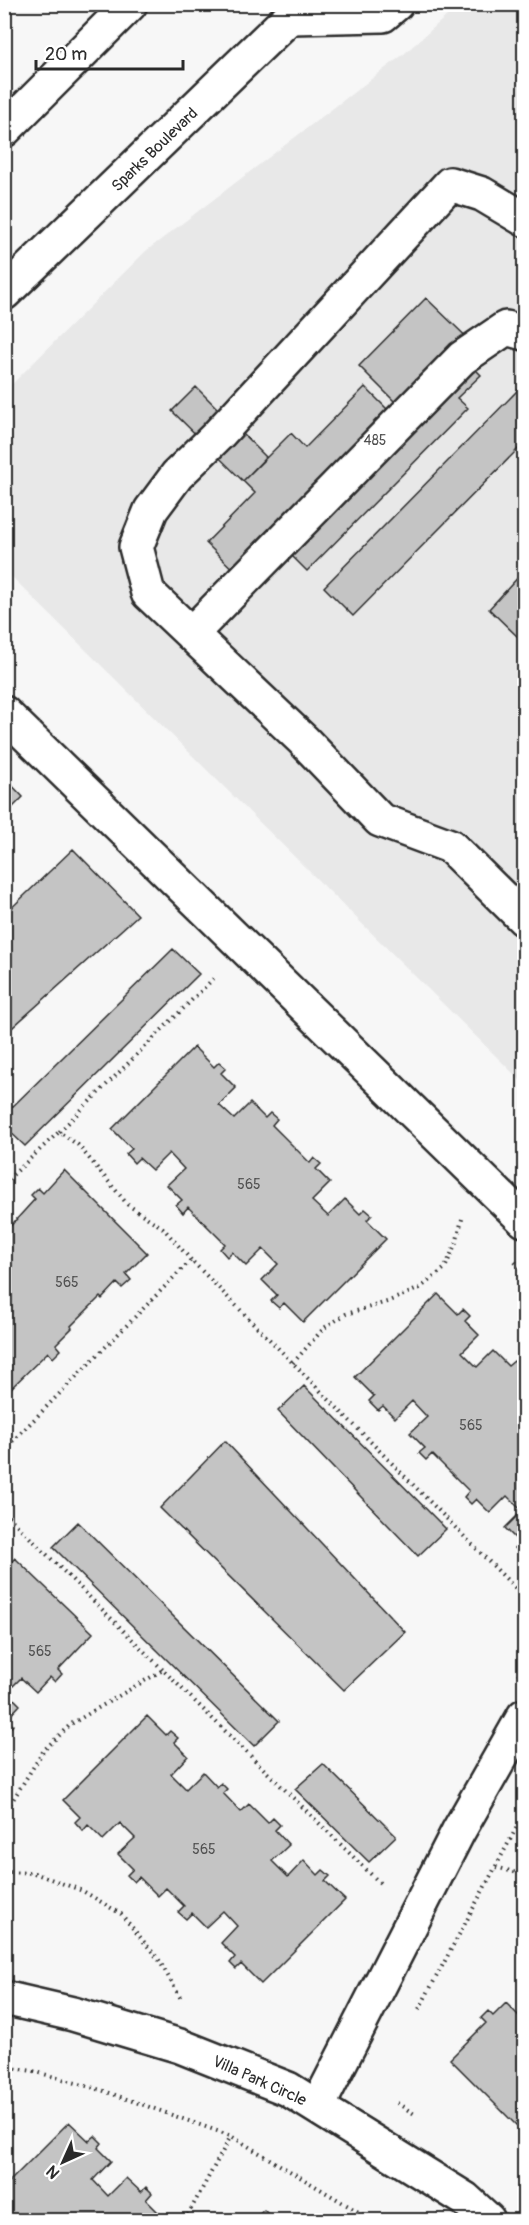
<svg xmlns="http://www.w3.org/2000/svg" width="529" height="2225" viewBox="0 0 529 2225" font-family="Pangolin,sans-serif">
  <style>
    .built { fill: #e8e8e8 }
    .building { fill: #c4c4c4; stroke: #2b2b2b; stroke-width: 1.5 }
    .lines { fill: none; stroke-linecap: round; stroke-linejoin: round }
    .minor-casing { stroke: #2b2b2b; stroke-width: 38 }
    .major-casing { stroke: #2b2b2b; stroke-width: 38 }
    .path { stroke: #2b2b2b; stroke-width: 4; stroke-dasharray: 1.5 4.5; stroke-linecap: butt }
    .minor { stroke: #fff; stroke-width: 33 }
    .major { stroke: #fff; stroke-width: 33 }
    .labels { text-anchor: middle; stroke-width: 4.5; stroke-linejoin: round; paint-order: stroke }
    .number-label { font-size: 14px; fill: #515151 }
    .street-label { font-size: 16px; fill: #2b2b2b; stroke: #fff }
  </style>
  <rect width="100%" height="100%" fill="#f7f7f7"/>
  <filter id="ink" filterUnits="userSpaceOnUse"><feTurbulence type="fractalNoise" baseFrequency=".0167" numOctaves="2"/><feDisplacementMap in="SourceGraphic" scale="12" xChannelSelector="R" yChannelSelector="G"/><feConvolveMatrix kernelMatrix="1 2 1 2 8 2 1 2 1" color-interpolation-filters="sRGB"/></filter>
  <g filter="url(#ink)">
    <!-- built -->
    <path class="built" d="M 459,5 L 524,5 L 524,1084 L 5,570 L 4,392 L 146,251 L 404,54 Z"/>
    <!-- building -->
    <path class="building" d="M 426,298 L 480,350 L 468,362 L 481,375 L 457,398 L 468,408 L 307,571 L 290,554 L 254,590 L 206,543 L 255,493 L 243,481 L 291,433 L 305,448 L 365,387 L 398,420 L 406,413 L 359,366 Z
      M 196,387 L 266,457 L 243,481 L 172,411 Z
      M 520,388 L 524,393 L 524,443 L 353,616 L 324,587 Z
      M 524,571 L 524,635 L 520,639 L 489,609 Z
      M 4,777 L 23,797 L 4,816 Z
      M 73,849 L 138,915 L 4,1035 L 4,915 Z
      M 173,949 L 199,974 L 25,1146 L 4,1126 L 4,1115 Z
      M 194,1047 L 214,1067 L 219,1062 L 226,1068 L 221,1073 L 236,1088 L 219,1105 L 234,1119 L 250,1103 L 265,1118 L 270,1113 L 277,1119 L 272,1125 L 310,1163 L 314,1158 L 321,1164 L 316,1169 L 330,1183 L 312,1201 L 328,1216 L 345,1199 L 360,1214 L 365,1209 L 372,1215 L 367,1220 L 386,1239 L 303,1322 L 284,1303 L 279,1308 L 271,1301 L 277,1295 L 262,1280 L 278,1264 L 263,1249 L 246,1266 L 232,1252 L 227,1257 L 220,1249 L 225,1244 L 188,1207 L 183,1213 L 176,1205 L 182,1200 L 167,1185 L 184,1169 L 169,1153 L 152,1170 L 139,1158 L 134,1163 L 126,1154 L 132,1149 L 112,1129 Z
      M 64,1170 L 147,1253 L 126,1274 L 131,1280 L 122,1288 L 117,1283 L 102,1299 L 100,1297 L 71,1326 L 72,1328 L 56,1344 L 61,1350 L 53,1358 L 48,1352 L 4,1395 L 4,1233 L 35,1199 L 31,1195 L 38,1188 L 43,1193 Z
      M 438,1294 L 458,1314 L 463,1309 L 470,1316 L 465,1321 L 479,1335 L 462,1352 L 477,1367 L 493,1351 L 508,1366 L 514,1361 L 520,1367 L 516,1372 L 524,1381 L 524,1554 L 523,1556 L 515,1548 L 520,1543 L 505,1528 L 522,1511 L 507,1496 L 490,1513 L 476,1499 L 471,1504 L 464,1497 L 469,1491 L 432,1454 L 426,1460 L 419,1453 L 425,1448 L 410,1433 L 427,1417 L 412,1401 L 395,1418 L 383,1406 L 378,1410 L 369,1401 L 374,1396 L 355,1377 Z
      M 304,1386 L 446,1529 L 418,1556 L 278,1411 Z
      M 225,1441 L 405,1632 L 344,1690 L 160,1508 Z
      M 78,1522 L 279,1721 L 254,1746 L 53,1547 Z
      M 15,1558 L 93,1633 L 58,1670 L 62,1674 L 55,1682 L 50,1677 L 36,1692 L 21,1678 L 7,1692 L 20,1705 L 6,1720 L 13,1725 L 5,1733 L 4,1569 Z
      M 147,1716 L 166,1735 L 170,1731 L 178,1738 L 174,1742 L 188,1756 L 171,1774 L 186,1789 L 203,1772 L 217,1787 L 221,1783 L 227,1789 L 223,1793 L 241,1812 L 249,1804 L 268,1823 L 273,1818 L 280,1825 L 275,1830 L 289,1845 L 272,1861 L 288,1877 L 304,1860 L 318,1875 L 323,1870 L 330,1876 L 325,1881 L 345,1900 L 261,1984 L 241,1964 L 236,1969 L 230,1963 L 235,1957 L 221,1943 L 237,1926 L 223,1911 L 206,1927 L 192,1913 L 186,1919 L 178,1912 L 184,1906 L 166,1888 L 158,1896 L 139,1877 L 134,1882 L 127,1875 L 133,1869 L 118,1854 L 135,1838 L 120,1823 L 103,1840 L 88,1825 L 83,1831 L 75,1822 L 80,1817 L 63,1800 Z
      M 323,1764 L 396,1836 L 369,1862 L 295,1789 Z
      M 506,2003 L 519,2016 L 524,2011 L 524,2133 L 450,2059 L 486,2023 L 481,2018 L 488,2011 L 493,2016 Z
      M 69,2122 L 89,2141 L 95,2136 L 102,2143 L 98,2148 L 111,2161 L 93,2180 L 108,2196 L 126,2178 L 141,2192 L 146,2187 L 152,2193 L 146,2200 L 165,2219 L 164,2220 L 4,2220 L 4,2187 Z
      M 264,2210 L 274,2220 L 253,2220 Z"/>
    <g class="lines">
      <defs>
        <path id="minor" d="M 291,17 L 383,15 L 396,4
          M 524,219 L 482,194 L 450,184 L 217,436 L 177,475 L 151,510 L 136,547 L 148,593 L 303,740 L 380,820 L 450,846 L 524,919
          M 191,634 L 462,358 L 506,328 L 524,333
          M 4,713 L 524,1220
          M 4,1998 L 73,2014 L 180,2046 L 288,2089 L 465,2199 L 488,2220
          M 318,2106 L 458,1832 L 524,1716"/>
        <path id="major" d="M 4,130 L 130,4
          M 4,293 L 303,4"/>
      </defs>
      <!-- minor casing -->
      <use href="#minor" class="minor-casing"/>
      <!-- major casing -->
      <use href="#major" class="major-casing"/>
      <!-- path -->
      <path class="path" d="M 4,1183 L 59,1132
        M 191,1260 L 163,1228 L 128,1205 L 78,1145 L 59,1132 L 214,978
        M 515,1262 L 524,1272
        M 293,1363 L 324,1328 L 346,1314 L 387,1302 L 420,1288 L 445,1268 L 457,1240 L 462,1219
        M 4,1450 L 191,1260 L 524,1597
        M 4,1512 L 163,1670
        M 518,1675 L 524,1666
        M 4,1814 L 44,1750 L 71,1724 L 163,1670 L 383,1886
        M 496,1867 L 524,1875
        M 4,1872 L 34,1873 L 83,1891 L 121,1914 L 159,1960 L 181,1999
        M 419,2009 L 524,1814
        M 4,2067 L 33,2071 L 101,2090 L 231,2136 L 372,2220
        M 397,2103 L 416,2115
        M 185,2220 L 231,2136"/>
      <!-- minor -->
      <use href="#minor" class="minor"/>
      <!-- major -->
      <use href="#major" class="major"/>
    </g>
  </g>
  <g class="labels">
    <!-- number labels -->
    <g class="number-label">
      <text x="375" y="445">485</text>
      <text x="249" y="1189">565</text>
      <text x="67" y="1287">565</text>
      <text x="471" y="1430">565</text>
      <text x="40" y="1656">565</text>
      <text x="204" y="1854">565</text>
    </g>
    <!-- street labels -->
    <g class="street-label">
      <text transform="translate(154 149) rotate(-44)" y="6">Sparks Boulevard</text>
      <text transform="translate(260 2080) rotate(24)" y="6">Villa Park Circle</text>
    </g>
  </g>
  <!-- margin -->
  <rect width="529" height="2225" fill="none" stroke="#fff" stroke-width="24"/>
  <rect x="12" y="12" width="505" height="2201" fill="none" stroke="#2b2b2b" stroke-width="2" filter="url(#ink)"/>
  <!-- north arrow -->
  <g transform="translate(63 2162) rotate(225)" stroke="#ffffff" stroke-width="4.5" paint-order="stroke">
  <path d="M0-4.5L10 22L0 15L-10 22Z" fill="#2b2b2b"/>
  <text y="-9" font-size="16" font-weight="bold" text-anchor="middle" fill="#2b2b2b">N</text>
  </g>
  <!-- scale -->
  <path d="M36 60v9h147v-9" fill="none" stroke="#2b2b2b" stroke-width="3"/>
  <text x="45" y="60" font-size="18" fill="#2b2b2b" stroke="#ffffff" stroke-width="4.5" paint-order="stroke">20 m</text>
</svg>
